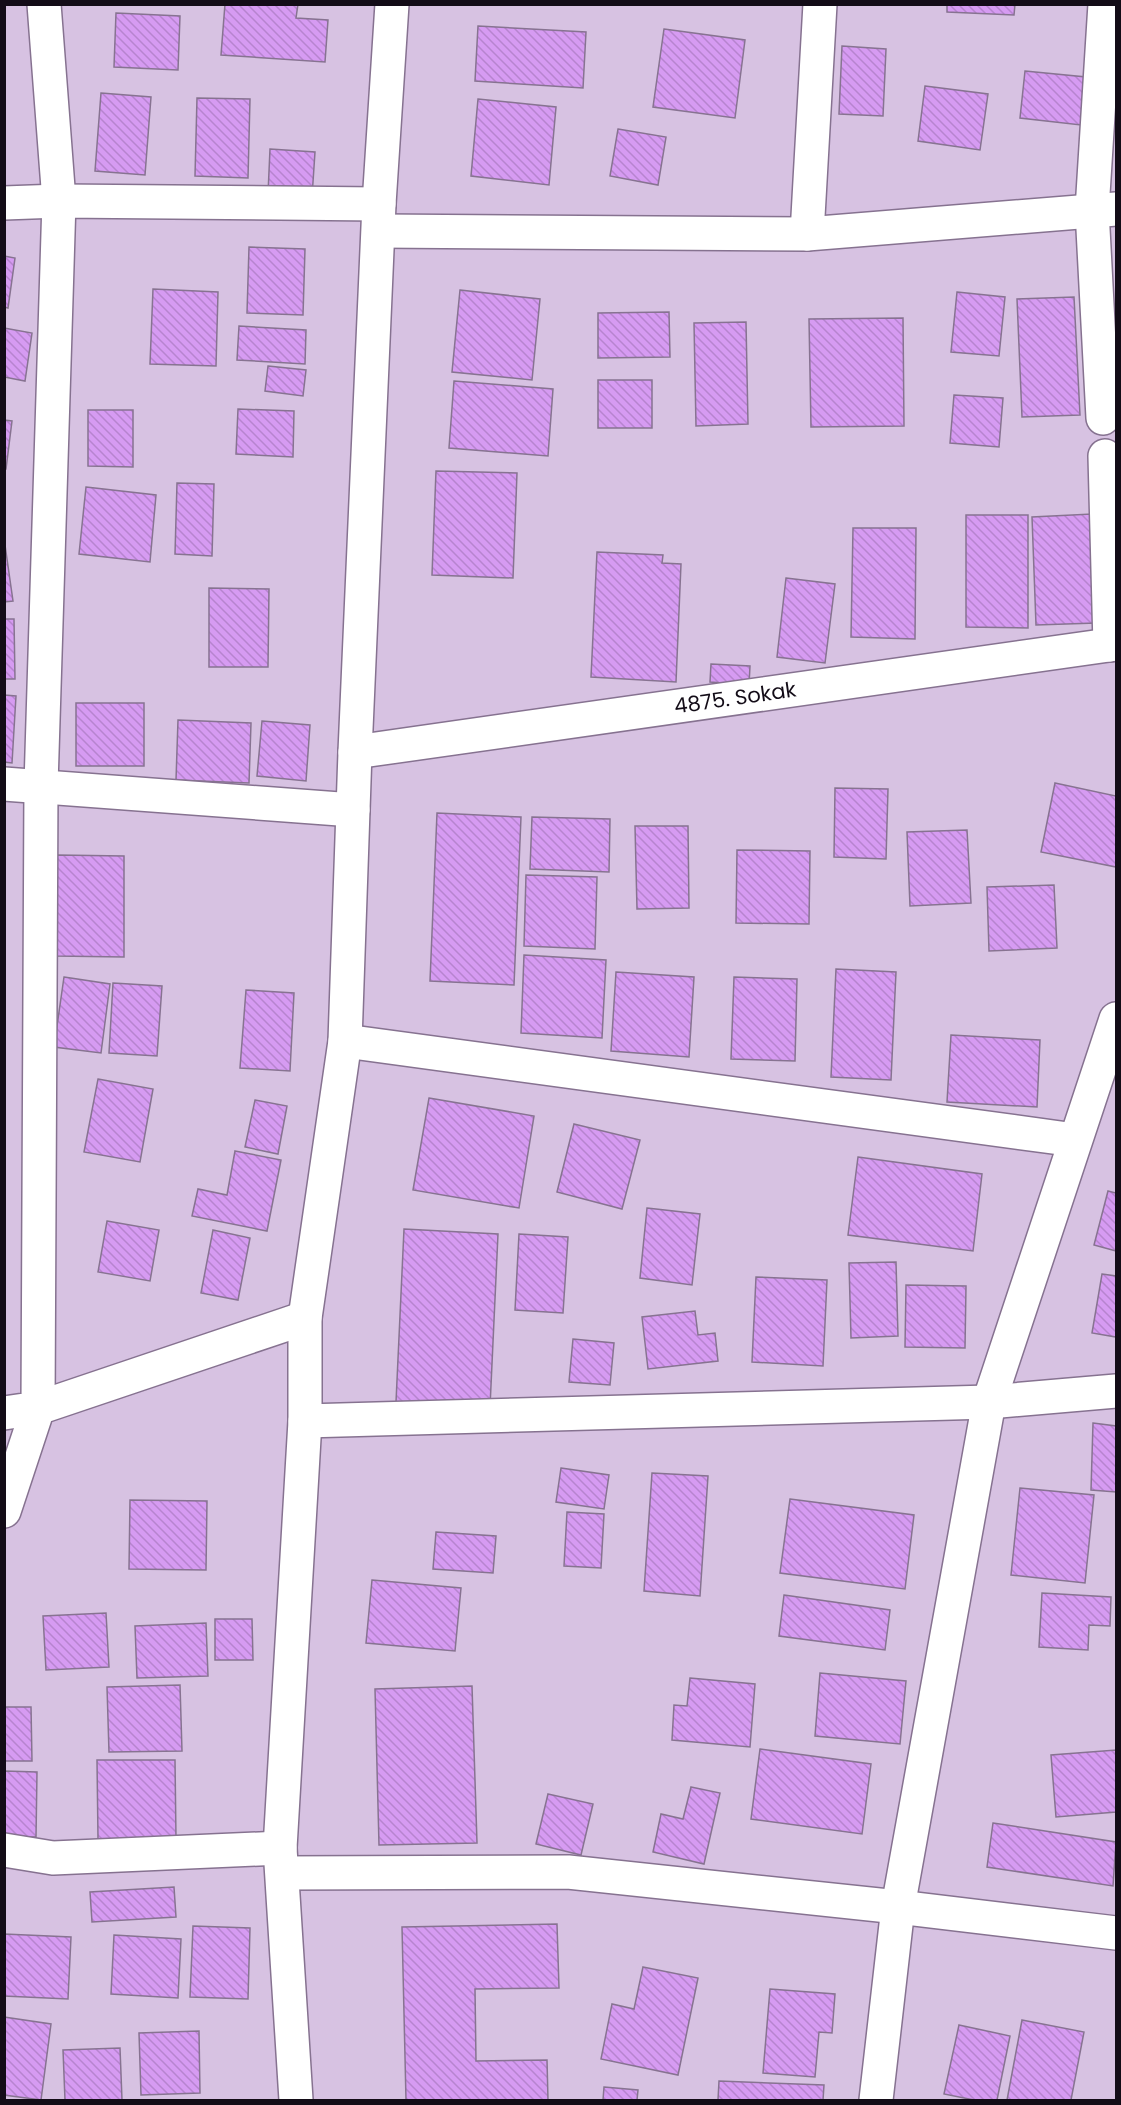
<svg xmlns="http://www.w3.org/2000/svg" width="1121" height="2105" viewBox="0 0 1121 2105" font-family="Poppins,sans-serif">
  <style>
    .building { fill: url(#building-back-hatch); stroke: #877391; stroke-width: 1.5 }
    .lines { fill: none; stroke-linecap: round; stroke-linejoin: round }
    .minor-casing { stroke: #867290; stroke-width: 36 }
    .minor { stroke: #fff; stroke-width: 33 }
    .labels { text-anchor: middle; stroke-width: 6; stroke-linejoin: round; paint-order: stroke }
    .street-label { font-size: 21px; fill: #130c17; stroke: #e4cfef }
  </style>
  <defs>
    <pattern id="building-back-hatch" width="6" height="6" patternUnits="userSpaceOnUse" patternTransform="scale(1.5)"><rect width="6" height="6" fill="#d69bf2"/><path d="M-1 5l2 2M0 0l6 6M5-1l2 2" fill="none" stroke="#b784cf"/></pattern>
  </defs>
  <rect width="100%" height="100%" fill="#d7c2e2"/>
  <!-- building -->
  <path class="building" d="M 225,4 L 298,4 L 296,18 L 328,20 L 325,62 L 221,55 Z
    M 947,4 L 1015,4 L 1014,15 L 947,12 Z
    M 116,13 L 180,16 L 178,70 L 114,67 Z
    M 478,26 L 586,32 L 583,88 L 475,81 Z
    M 664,29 L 745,40 L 735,118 L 653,107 Z
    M 842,46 L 886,49 L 883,116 L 839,114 Z
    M 1025,71 L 1086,77 L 1081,125 L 1020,118 Z
    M 925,86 L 988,94 L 980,150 L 918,141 Z
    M 101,93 L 151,97 L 145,175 L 95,171 Z
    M 197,98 L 250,99 L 248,178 L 195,176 Z
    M 478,99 L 556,107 L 549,185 L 471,176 Z
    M 618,129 L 666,137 L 658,185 L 610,176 Z
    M 270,149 L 315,152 L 312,197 L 268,194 Z
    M 249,247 L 305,249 L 303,315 L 247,313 Z
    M 4,256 L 15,258 L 8,308 L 4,307 Z
    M 153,289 L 218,292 L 216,366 L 150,364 Z
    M 460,290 L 540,299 L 532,380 L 452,372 Z
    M 957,292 L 1005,297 L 999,356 L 951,352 Z
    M 1074,297 L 1080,415 L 1022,417 L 1017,299 Z
    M 669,312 L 670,357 L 598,358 L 598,313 Z
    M 903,318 L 904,426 L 811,427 L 809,319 Z
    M 746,322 L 748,424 L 696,426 L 694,323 Z
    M 239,326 L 306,330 L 305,364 L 237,360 Z
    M 4,328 L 32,333 L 25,381 L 4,377 Z
    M 268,366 L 306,370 L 303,396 L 265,391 Z
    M 598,380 L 652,380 L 652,428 L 598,428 Z
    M 454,381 L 553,389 L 548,456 L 449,448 Z
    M 954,395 L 1003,398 L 999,447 L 950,443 Z
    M 238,409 L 294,411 L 293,457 L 236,454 Z
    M 88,410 L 133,410 L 133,467 L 88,466 Z
    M 4,420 L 12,421 L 6,469 L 4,469 Z
    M 436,471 L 517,473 L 513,578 L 432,575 Z
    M 177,483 L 214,484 L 212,556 L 175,554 Z
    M 86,487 L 156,495 L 150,562 L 79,554 Z
    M 1092,514 L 1096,623 L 1036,625 L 1032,517 Z
    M 966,515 L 1028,515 L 1028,628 L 966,627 Z
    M 853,528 L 916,528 L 915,639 L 851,637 Z
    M 4,538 L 13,601 L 4,602 Z
    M 597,552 L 663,555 L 662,563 L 681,564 L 676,682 L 591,677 Z
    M 786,578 L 835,584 L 825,663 L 777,657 Z
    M 209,588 L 269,589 L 268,667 L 209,667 Z
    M 4,619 L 14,619 L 15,679 L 4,679 Z
    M 711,664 L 750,666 L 749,685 L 710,682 Z
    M 4,695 L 16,696 L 12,763 L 4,762 Z
    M 76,703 L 144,703 L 144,766 L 76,766 Z
    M 178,720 L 251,723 L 249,783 L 176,780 Z
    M 262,721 L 310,725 L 306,781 L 257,776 Z
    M 1055,783 L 1116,796 L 1116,867 L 1041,852 Z
    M 835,788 L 888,789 L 886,859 L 834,857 Z
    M 437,813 L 521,817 L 514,985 L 430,981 Z
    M 532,817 L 610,819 L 609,872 L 530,869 Z
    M 635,826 L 688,826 L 689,908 L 637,909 Z
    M 967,830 L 971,903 L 910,906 L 907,832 Z
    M 737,850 L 810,851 L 809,924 L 736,923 Z
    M 57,855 L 124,856 L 124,957 L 56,956 Z
    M 526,875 L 597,877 L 595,949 L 524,946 Z
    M 1054,885 L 1057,948 L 989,951 L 987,887 Z
    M 524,955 L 606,960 L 602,1038 L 521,1033 Z
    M 836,969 L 896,972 L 891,1080 L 831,1077 Z
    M 616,972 L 694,977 L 689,1057 L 611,1051 Z
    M 64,977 L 110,984 L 101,1053 L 54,1047 Z
    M 734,977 L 797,979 L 795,1061 L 731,1059 Z
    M 113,983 L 162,986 L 157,1056 L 109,1053 Z
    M 246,990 L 294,993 L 290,1071 L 240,1068 Z
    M 951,1035 L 1040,1040 L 1037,1107 L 947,1102 Z
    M 98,1079 L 153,1089 L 140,1162 L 84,1152 Z
    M 429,1098 L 534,1116 L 519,1208 L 413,1190 Z
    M 255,1100 L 287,1106 L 278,1154 L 245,1147 Z
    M 574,1124 L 640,1140 L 622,1209 L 557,1192 Z
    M 235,1151 L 281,1160 L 267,1231 L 192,1216 L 198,1189 L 227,1195 Z
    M 858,1157 L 982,1174 L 973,1251 L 848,1235 Z
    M 1108,1191 L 1116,1193 L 1116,1251 L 1094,1245 Z
    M 647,1208 L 700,1214 L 692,1285 L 640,1278 Z
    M 107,1221 L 159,1230 L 150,1281 L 98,1272 Z
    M 404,1229 L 498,1234 L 490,1407 L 396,1402 Z
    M 213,1230 L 250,1238 L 238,1300 L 201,1293 Z
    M 519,1234 L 568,1237 L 563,1313 L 515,1310 Z
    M 896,1262 L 898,1336 L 851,1338 L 849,1263 Z
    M 1102,1274 L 1116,1276 L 1116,1337 L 1092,1333 Z
    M 756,1277 L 827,1280 L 823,1366 L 752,1362 Z
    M 906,1285 L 966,1286 L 965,1348 L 905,1347 Z
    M 695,1311 L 698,1335 L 715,1333 L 718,1361 L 648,1369 L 642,1317 Z
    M 573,1339 L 614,1343 L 610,1385 L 569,1382 Z
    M 1093,1423 L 1116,1426 L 1116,1492 L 1091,1490 Z
    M 561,1468 L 609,1475 L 604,1509 L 556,1502 Z
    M 652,1473 L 708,1476 L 700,1596 L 644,1591 Z
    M 1020,1488 L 1094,1495 L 1085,1583 L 1011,1575 Z
    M 790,1499 L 914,1515 L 905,1589 L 780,1573 Z
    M 130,1500 L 207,1501 L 206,1570 L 129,1569 Z
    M 567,1512 L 604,1514 L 601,1568 L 564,1566 Z
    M 436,1532 L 496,1536 L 493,1573 L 433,1569 Z
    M 372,1580 L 461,1588 L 455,1651 L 366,1643 Z
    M 1042,1593 L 1111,1597 L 1110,1626 L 1089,1625 L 1088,1650 L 1039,1647 Z
    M 784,1595 L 890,1610 L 885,1650 L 779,1636 Z
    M 106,1613 L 109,1667 L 46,1670 L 43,1616 Z
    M 215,1619 L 252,1619 L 253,1660 L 215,1660 Z
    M 206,1623 L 208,1676 L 137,1678 L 135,1626 Z
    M 820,1673 L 906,1681 L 900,1744 L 815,1736 Z
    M 690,1678 L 755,1684 L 750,1747 L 672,1740 L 674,1705 L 687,1706 Z
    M 180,1685 L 182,1751 L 109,1752 L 107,1687 Z
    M 472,1686 L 477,1843 L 379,1845 L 375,1689 Z
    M 4,1707 L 31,1707 L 32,1761 L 4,1761 Z
    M 760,1749 L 871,1764 L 862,1834 L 751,1819 Z
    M 1116,1750 L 1116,1812 L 1056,1817 L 1051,1755 Z
    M 97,1760 L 175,1760 L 176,1838 L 98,1839 Z
    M 4,1771 L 37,1772 L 36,1837 L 4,1837 Z
    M 691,1787 L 720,1793 L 704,1864 L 653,1852 L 661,1814 L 683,1819 Z
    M 548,1794 L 593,1804 L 581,1855 L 536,1844 Z
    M 993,1823 L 1116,1842 L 1113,1886 L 987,1867 Z
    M 174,1887 L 176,1917 L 92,1922 L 90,1892 Z
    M 557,1924 L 559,1988 L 475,1989 L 476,2061 L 547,2060 L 548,2100 L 406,2100 L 402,1927 Z
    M 193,1926 L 250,1928 L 248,1999 L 190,1997 Z
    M 4,1934 L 71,1937 L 68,1999 L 4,1996 Z
    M 114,1935 L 181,1939 L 178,1998 L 111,1994 Z
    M 643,1967 L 698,1978 L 678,2075 L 601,2059 L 612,2004 L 634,2009 Z
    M 770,1989 L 835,1994 L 832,2033 L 819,2032 L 815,2077 L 763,2073 Z
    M 4,2017 L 51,2024 L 41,2100 L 4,2095 Z
    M 1022,2020 L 1084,2032 L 1071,2100 L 1007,2100 Z
    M 959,2025 L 1010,2036 L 997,2100 L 974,2100 L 944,2094 Z
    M 199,2031 L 200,2093 L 141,2095 L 139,2033 Z
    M 120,2048 L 122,2100 L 65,2100 L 63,2050 Z
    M 719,2081 L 824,2085 L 823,2100 L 718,2100 Z
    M 604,2087 L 638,2090 L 637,2100 L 603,2100 Z"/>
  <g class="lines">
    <defs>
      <g id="minor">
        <path d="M 4,203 L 59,201 L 379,204"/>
        <path d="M 379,231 L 807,234 L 1116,209"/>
        <path d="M 807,234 L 820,4"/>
        <path d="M 1103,418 L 1092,210 L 1105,4"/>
        <path d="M 1105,456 L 1110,645"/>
        <path id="s1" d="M 355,752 L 1116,644"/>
        <path d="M 4,784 L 353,810"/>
        <path d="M 345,1041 L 1075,1140"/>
        <path d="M 4,1413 L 38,1408 L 41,785 L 59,201 L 44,4"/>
        <path d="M 305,1421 L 989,1402 L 1116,1391"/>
        <path d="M 4,1511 L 38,1408 L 305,1318"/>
        <path d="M 4,1850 L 53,1858 L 280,1848"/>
        <path d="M 283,1873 L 568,1872 L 898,1907 L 1116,1933"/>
        <path d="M 296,2100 L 280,1848 L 305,1421 L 305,1318 L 345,1041 L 355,752 L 379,204 L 392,4"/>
        <path d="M 876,2100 L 898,1907 L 989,1402 L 1116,1019"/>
      </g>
    </defs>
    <!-- minor casing -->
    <use href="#minor" class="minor-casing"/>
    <!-- minor -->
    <use href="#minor" class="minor"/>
  </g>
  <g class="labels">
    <!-- street labels -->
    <g class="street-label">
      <text dy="7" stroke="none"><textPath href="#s1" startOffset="384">4875. Sokak</textPath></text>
    </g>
  </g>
  <!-- border -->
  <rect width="1121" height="2105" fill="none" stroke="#130c17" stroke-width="12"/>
</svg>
